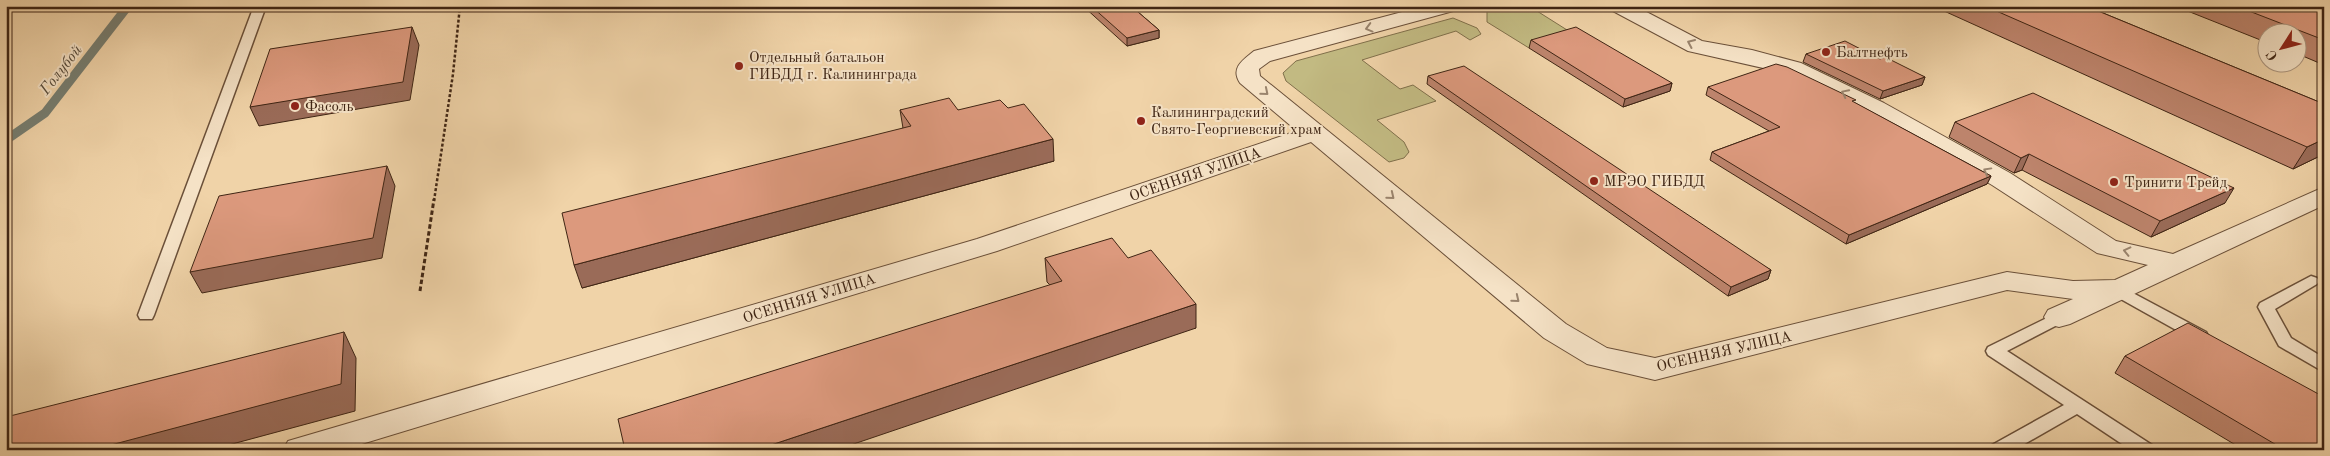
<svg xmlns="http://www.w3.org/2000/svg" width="2330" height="456" viewBox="0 0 2330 456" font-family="'Old Standard TT',serif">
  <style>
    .green { fill: #c2ba82; stroke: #80704b }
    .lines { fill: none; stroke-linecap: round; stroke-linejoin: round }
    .stream { stroke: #767d70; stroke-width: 9 }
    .lane-casing { stroke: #6b5039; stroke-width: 3 }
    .street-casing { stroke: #6b5039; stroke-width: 2 }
    .path-far1 { stroke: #3f2514; stroke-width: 2.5; stroke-dasharray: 3 2; stroke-linecap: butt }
    .path { stroke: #3f2514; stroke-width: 3; stroke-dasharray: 4.5 2.5; stroke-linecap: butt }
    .lane { fill: #f5e2c6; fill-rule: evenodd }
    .street { fill: #f5e2c6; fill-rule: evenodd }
    .wall { fill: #bd846c; stroke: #3f2514 }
    .shaded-wall { fill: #9a6b58; stroke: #3f2514 }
    .building { fill: #dc997d; stroke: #3f2514 }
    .oneway { stroke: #9a846d }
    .poi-dot { fill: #8f2418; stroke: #f5e2c6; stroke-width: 2 }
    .labels { text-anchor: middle; stroke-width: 4; stroke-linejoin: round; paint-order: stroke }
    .poi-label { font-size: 15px; fill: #3f2514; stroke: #f5e2c6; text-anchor: start }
    .street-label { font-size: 15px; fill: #3f2514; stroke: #f5e2c6 }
    .water-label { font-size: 16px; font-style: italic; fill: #564a3a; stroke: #f5e2c6 }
  </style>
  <rect width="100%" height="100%" fill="#f0d3a8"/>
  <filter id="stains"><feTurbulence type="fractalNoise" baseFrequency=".004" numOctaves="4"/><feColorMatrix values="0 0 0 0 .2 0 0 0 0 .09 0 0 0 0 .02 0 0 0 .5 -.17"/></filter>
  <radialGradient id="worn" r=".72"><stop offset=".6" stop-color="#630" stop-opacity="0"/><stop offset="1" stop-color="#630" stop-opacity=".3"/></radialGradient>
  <!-- green -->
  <path class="green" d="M 1495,6 L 1529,6 L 1575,35 L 1529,48 L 1487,22 L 1487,9 Z
    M 1453,18 L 1477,28 L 1481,34 L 1470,40 L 1456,31 L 1362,60 L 1400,89 L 1413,85 L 1436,101 L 1377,120 L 1404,142 L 1409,152 L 1404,158 L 1389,162 L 1286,81 L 1283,73 L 1296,61 Z"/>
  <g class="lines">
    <!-- stream -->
    <path class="stream" d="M 6,140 L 45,113 L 128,6"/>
    <defs>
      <path id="lane" d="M 254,6 L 266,6 L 154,315 L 152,319 L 140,319 L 138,315 Z
        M 2311,276 L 2317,278 L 2319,281 L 2317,284 L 2275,309 L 2291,338 L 2324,358 L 2324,372 L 2279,346 L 2258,307 L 2260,303 Z
        M 2116,284 L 2206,332 L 2208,336 L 2206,340 L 2194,340 L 2110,293 L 2108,289 L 2110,285 Z
        M 2059,312 L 2065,313 L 2067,317 L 2065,321 L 2007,351 L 2152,445 L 2154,450 L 2131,450 L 2077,414 L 2014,450 L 1990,450 L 1992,445 L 2064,405 L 1988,355 L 1986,351 L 1988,347 Z"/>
      <path id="street" d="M 1425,6 L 1460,6 L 1457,10 L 1270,61 L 1259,69 L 1260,76 L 1566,324 L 1607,348 L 1655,358 L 2007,272 L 2073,281 L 2115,280 L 2148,265 L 2097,253 L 1992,185 L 1868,113 L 1785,73 L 1688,51 L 1611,10 L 1608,6 L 1635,6 L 1702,41 L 1752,50 L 1801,63 L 1884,103 L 2010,173 L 2116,241 L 2173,254 L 2324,187 L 2324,205 L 2070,324 L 2059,327 L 2048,324 L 2044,317 L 2048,310 L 2073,299 L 2007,290 L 1655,380 L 1587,364 L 1544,338 L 1311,142 L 997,251 L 342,450 L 283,450 L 288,441 L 977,239 L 1297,131 L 1240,83 C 1230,68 1243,60 1254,51 Z"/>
    </defs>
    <!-- lane casing -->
    <use href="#lane" class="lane-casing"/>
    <!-- street casing -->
    <use href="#street" class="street-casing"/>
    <!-- path-far1 -->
    <path class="path-far1" d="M 434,201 L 453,74 L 460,6"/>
    <!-- path -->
    <path class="path" d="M 420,291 L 434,199"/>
    <!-- lane -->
    <use href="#lane" class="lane"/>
    <!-- street -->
    <use href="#street" class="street"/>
  </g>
  <!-- wall -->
  <path class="wall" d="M 1083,6 L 1131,6 L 1159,30 L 1159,38 L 1127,46 Z
    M 1933,6 L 2086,6 L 2324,104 L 2324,154 L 2293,169 Z
    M 2175,6 L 2324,6 L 2324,65 L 2298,54 L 2298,32 L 2268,32 L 2268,43 Z
    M 1531,40 L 1672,83 L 1670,91 L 1623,107 L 1529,48 Z
    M 1806,54 L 1880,59 L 1925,77 L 1922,85 L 1880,99 L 1803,62 Z
    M 1428,76 L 1771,270 L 1768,279 L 1728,296 L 1427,84 Z
    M 1708,87 L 1855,103 L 1991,176 L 1987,184 L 1846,244 L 1710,160 L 1712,152 L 1769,131 L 1706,95 Z
    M 900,110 L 958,110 L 1054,161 L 582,288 L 903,128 Z
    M 1955,122 L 2225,203 L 2151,237 L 2022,170 L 2014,173 L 1949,137 Z
    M 1045,258 L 1196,328 L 1050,285 L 1047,282 Z
    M 2125,356 L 2324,450 L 2244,450 L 2115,373 Z"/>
  <!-- shaded-wall -->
  <path class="shaded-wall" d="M 412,27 L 419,45 L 410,100 L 259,126 L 250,107 Z
    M 1159,30 L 1159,38 L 1127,46 L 1127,38 Z
    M 1925,77 L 1922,85 L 1880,99 L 1883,91 Z
    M 1672,83 L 1670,91 L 1623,107 L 1625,99 Z
    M 1053,139 L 1054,161 L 582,288 L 574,265 Z
    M 2324,139 L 2324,154 L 2293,169 L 2307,147 Z
    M 2029,154 L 2022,170 L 2014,173 L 2021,158 Z
    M 387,166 L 395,186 L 382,258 L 202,293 L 190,272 Z
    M 1991,176 L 1987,184 L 1846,244 L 1849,235 Z
    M 2234,188 L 2225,203 L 2151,237 L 2160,221 Z
    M 1771,270 L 1768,279 L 1728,296 L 1731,287 Z
    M 1196,304 L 1196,328 L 836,450 L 756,450 Z
    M 344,332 L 356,358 L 355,411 L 210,450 L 92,450 Z"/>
  <!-- building -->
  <path class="building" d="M 1091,6 L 1131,6 L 1159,30 L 1127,38 Z
    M 1985,6 L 2086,6 L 2324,104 L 2324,139 L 2307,147 Z
    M 2236,6 L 2324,6 L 2324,40 Z
    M 412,27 L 403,82 L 250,107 L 270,49 Z
    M 1576,27 L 1672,83 L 1625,99 L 1531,40 Z
    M 1845,41 L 1880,59 L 1885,57 L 1925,77 L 1883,91 L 1806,54 Z
    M 1776,64 L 1787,67 L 1856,100 L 1852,101 L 1991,176 L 1849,235 L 1712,152 L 1780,127 L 1708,87 Z
    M 1464,66 L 1771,270 L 1731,287 L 1428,76 Z
    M 2033,93 L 2234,188 L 2160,221 L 2029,154 L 2021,158 L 1955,122 Z
    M 949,98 L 958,110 L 1000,100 L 1008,108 L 1024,104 L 1053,139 L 574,265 L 562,213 L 911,126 L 900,110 Z
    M 387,166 L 373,238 L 190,272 L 219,196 Z
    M 1112,238 L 1128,258 L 1151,250 L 1196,304 L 756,450 L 625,450 L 618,419 L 1062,281 L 1045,258 Z
    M 2188,323 L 2324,397 L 2324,450 L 2285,450 L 2125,356 Z
    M 344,332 L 341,384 L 92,450 L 6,450 L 6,417 Z"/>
  <!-- one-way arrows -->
  <defs><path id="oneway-chevron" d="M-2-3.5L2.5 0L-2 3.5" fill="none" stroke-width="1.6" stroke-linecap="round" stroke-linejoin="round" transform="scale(1.25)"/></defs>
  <g class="oneway">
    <use href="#oneway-chevron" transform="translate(1369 28) rotate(165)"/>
    <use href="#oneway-chevron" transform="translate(1691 43) rotate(-156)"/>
    <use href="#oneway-chevron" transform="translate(1265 92) rotate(40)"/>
    <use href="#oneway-chevron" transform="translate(1845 93) rotate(-154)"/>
    <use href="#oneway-chevron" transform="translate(1987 171) rotate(-151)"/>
    <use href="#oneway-chevron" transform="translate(1391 196) rotate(39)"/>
    <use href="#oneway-chevron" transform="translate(2127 251) rotate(-167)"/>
    <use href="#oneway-chevron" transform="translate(1516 299) rotate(39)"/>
  </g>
  <!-- markers -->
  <g class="poi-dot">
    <circle cx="1826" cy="52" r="5"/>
    <circle cx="739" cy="66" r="5"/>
    <circle cx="295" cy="106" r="5"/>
    <circle cx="1141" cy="121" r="5"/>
    <circle cx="1594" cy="181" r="5"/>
    <circle cx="2114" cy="182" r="5"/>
  </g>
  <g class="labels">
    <!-- poi labels -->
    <g class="poi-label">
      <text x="1836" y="57">Балтнефть</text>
      <text x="749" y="62">Отдельный батальон<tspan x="749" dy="17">ГИБДД г. Калининграда</tspan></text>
      <text x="305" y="111">Фасоль</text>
      <text x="1151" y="117">Калининградский<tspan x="1151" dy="17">Свято-Георгиевский храм</tspan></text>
      <text x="1604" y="186">МРЭО ГИБДД</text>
      <text x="2124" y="187">Тринити Трейд</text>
    </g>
    <!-- street labels -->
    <g class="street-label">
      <text transform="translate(1195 174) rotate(-19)" y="5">ОСЕННЯЯ УЛИЦА</text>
      <text transform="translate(809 298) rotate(-17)" y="5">ОСЕННЯЯ УЛИЦА</text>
      <text transform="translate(1724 351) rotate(-13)" y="5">ОСЕННЯЯ УЛИЦА</text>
    </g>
    <!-- water labels -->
    <g class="water-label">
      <text transform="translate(60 69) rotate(-52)" y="6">Голубой</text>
    </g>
  </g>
  <!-- margin -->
  <rect width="2330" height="456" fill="none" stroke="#f0d3a8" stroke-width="25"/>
  <rect x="8" y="8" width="2315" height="441" fill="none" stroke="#3f2514" stroke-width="2.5"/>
  <rect x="12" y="12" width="2305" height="431" fill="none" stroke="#3f2514"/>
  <!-- north arrow -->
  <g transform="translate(2282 48) rotate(234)"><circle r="24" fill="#f5e2c6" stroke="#ac967f"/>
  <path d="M0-4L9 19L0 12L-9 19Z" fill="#8f2418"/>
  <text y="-8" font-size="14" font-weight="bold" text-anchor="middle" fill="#3f2514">С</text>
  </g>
  <rect width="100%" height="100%" filter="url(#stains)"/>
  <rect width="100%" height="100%" fill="url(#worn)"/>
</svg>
